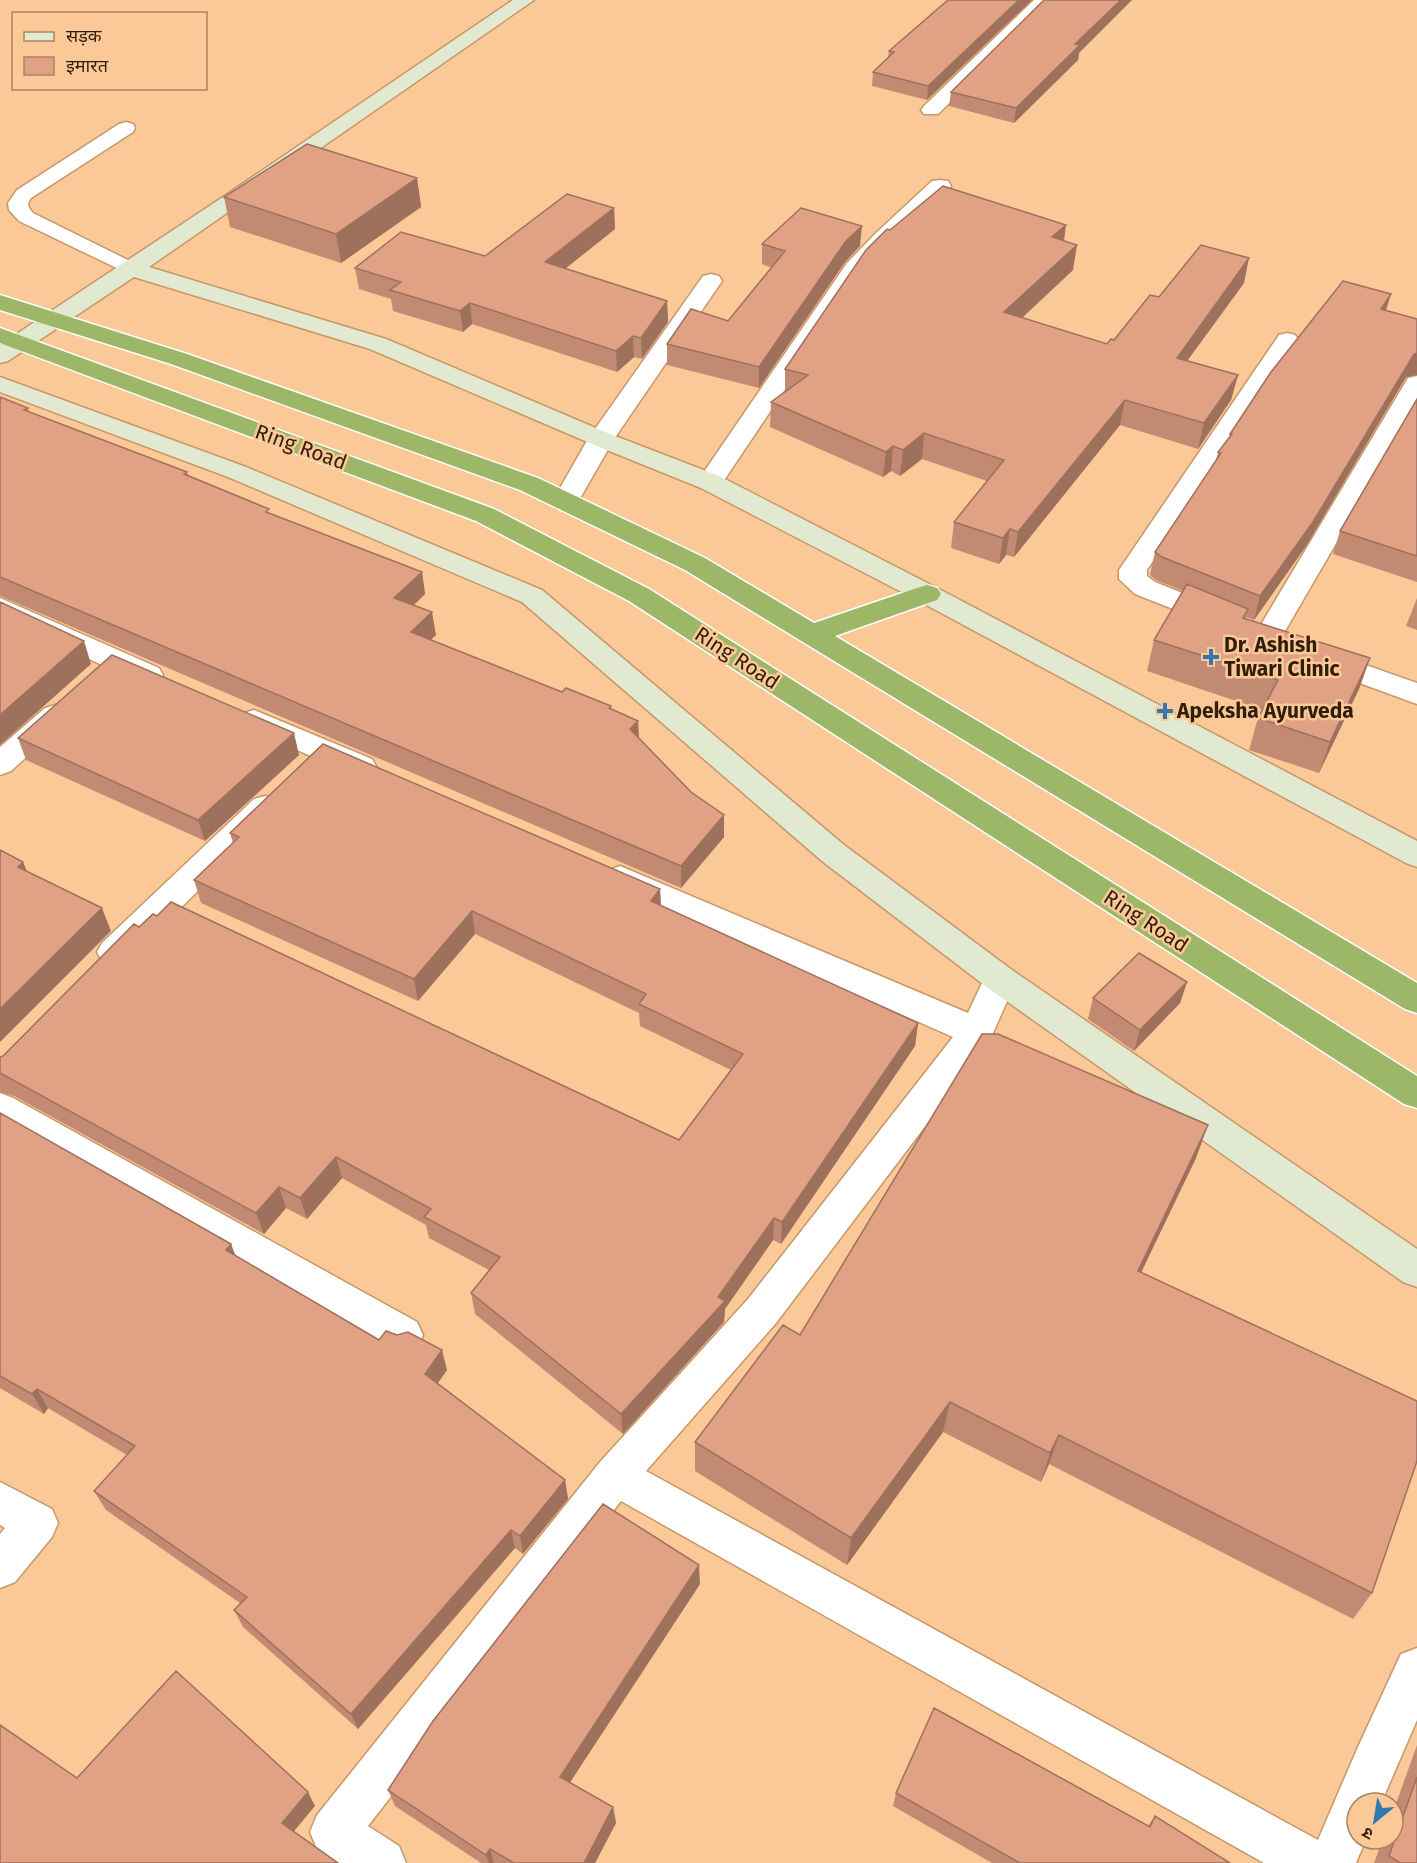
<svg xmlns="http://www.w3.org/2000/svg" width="1417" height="1863" viewBox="0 0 1417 1863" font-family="'Fira Sans','Noto Sans Devanagari',sans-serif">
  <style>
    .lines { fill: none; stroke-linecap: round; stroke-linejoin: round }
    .lane-casing { stroke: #c89768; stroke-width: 3 }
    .street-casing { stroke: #c89768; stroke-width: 3 }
    .secondary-casing { stroke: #c89768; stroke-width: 3 }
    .highway-casing { stroke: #fff; stroke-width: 3 }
    .lane { fill: #fff; fill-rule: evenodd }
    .street { fill: #fff; fill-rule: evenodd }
    .secondary { fill: #e1e9d1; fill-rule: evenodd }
    .highway { fill: #9cb767; fill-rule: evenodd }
    .wall { fill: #c28a72 }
    .shaded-wall { fill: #9e715d }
    .building { fill: #e1a185; stroke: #9e715d; stroke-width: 1.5 }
    .poi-dot { fill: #3278ad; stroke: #fbc897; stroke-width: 2 }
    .labels { text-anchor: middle; stroke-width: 5; stroke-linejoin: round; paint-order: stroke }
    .street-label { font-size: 21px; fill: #311e0a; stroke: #fbc897 }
    .poi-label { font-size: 21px; font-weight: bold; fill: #311e0a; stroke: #fbc897; text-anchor: start }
  </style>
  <rect width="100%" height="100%" fill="#fbc897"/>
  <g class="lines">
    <defs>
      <path id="lane" d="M 126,122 L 133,124 L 135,128 L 133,132 L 31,198 L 28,203 L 29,208 L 33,213 L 136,264 L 139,268 L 136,272 L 129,274 L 19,221 L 9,210 L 8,203 L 17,190 L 119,124 Z"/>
      <path id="street" d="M 1034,0 L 1054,0 L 938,114 L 924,114 L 921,110 L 924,106 Z
        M 940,180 L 948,181 L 951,186 L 948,191 L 891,243 L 863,273 L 719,488 L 710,490 L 701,488 L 697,482 L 847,263 L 875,234 L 932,181 Z
        M 711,274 L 719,276 L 722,281 L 614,439 L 578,502 L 574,508 L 565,510 L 556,508 L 552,502 L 588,439 L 703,276 Z
        M 1287,333 L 1295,335 L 1299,340 L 1147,570 L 1147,576 L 1155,582 L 1229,612 L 1233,618 L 1229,624 L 1219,627 L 1135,594 L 1119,579 L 1119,570 L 1279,335 Z
        M 1417,376 L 1417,404 L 1281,638 L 1277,645 L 1267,647 L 1257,645 L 1253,638 L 1405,383 L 1408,378 Z
        M 0,598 L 159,668 L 163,675 L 159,682 L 149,685 L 139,682 L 0,618 Z
        M 1323,650 L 1417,683 L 1417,704 L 1313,666 L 1309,659 L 1313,652 Z
        M 55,705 L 65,708 L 70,715 L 65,722 L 11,771 L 0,775 L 0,747 L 45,708 Z
        M 254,710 L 372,759 L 376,766 L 372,773 L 361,777 L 350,773 L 244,727 L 239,720 L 244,713 Z
        M 265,796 L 276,799 L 281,807 L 276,815 L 126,961 L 114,965 L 102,961 L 97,952 L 102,943 L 254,799 Z
        M 620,866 L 968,1013 L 988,970 L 1000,966 L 1012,970 L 1017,979 L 989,1042 L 776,1323 L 646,1471 L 1318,1840 L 1358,1747 L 1401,1654 L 1417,1648 L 1417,1720 L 1381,1803 L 1357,1803 L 1357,1839 L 1366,1839 L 1356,1863 L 1264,1863 L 621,1501 L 368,1826 L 399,1846 L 406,1863 L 339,1863 L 317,1849 L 310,1832 L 317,1815 L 600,1462 L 748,1299 L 953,1037 L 609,886 L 604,878 L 609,870 Z
        M 0,1093 L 13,1098 L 417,1322 L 423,1335 L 417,1348 L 403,1353 L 389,1348 L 0,1126 Z
        M 0,1482 L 52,1509 L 58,1523 L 52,1537 L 15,1582 L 0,1588 L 0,1534 L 5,1528 L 0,1525 Z"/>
      <path id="secondary" d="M 513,0 L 534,0 L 149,267 L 386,339 L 610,434 L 719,476 L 937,588 L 1417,841 L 1417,867 L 1406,863 L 917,600 L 701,488 L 592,444 L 370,349 L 134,277 L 8,361 L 0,363 L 0,345 L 229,193 Z
        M 0,377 L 246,467 L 542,590 L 844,845 L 1012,970 L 1417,1249 L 1417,1287 L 1403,1282 L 988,988 L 822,861 L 522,602 L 228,477 L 0,392 Z"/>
      <path id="highway" d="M 0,295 L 187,354 L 538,478 L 705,558 L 814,623 L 917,588 L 927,585 L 937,588 L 941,594 L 937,600 L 835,636 L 1417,983 L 1417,1013 L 1405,1009 L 685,570 L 520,490 L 171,364 L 0,310 Z
        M 0,328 L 494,509 L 649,589 L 1417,1076 L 1417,1108 L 1404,1104 L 629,601 L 476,521 L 0,343 Z"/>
    </defs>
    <!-- lane casing -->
    <use href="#lane" class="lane-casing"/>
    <!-- street casing -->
    <use href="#street" class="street-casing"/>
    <!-- secondary casing -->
    <use href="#secondary" class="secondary-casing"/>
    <!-- highway casing -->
    <use href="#highway" class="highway-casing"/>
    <!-- lane -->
    <use href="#lane" class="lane"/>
    <!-- street -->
    <use href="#street" class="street"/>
    <!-- secondary -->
    <use href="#secondary" class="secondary"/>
    <!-- highway -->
    <use href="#highway" class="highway"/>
  </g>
  <!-- wall -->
  <path class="wall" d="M 948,0 L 927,100 L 872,86 L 873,72 L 888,58 L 889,51 Z
    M 1079,53 L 1078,60 L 1014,123 L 949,106 L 951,92 Z
    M 417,178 L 421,207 L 341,263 L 230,227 L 224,197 Z
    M 614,208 L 615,229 L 565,269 L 667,301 L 668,322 L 642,359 L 634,357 L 617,372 L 472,324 L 463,332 L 393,311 L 391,299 L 359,289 L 355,268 L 485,256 Z
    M 890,230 L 1064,241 L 1073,270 L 1022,318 L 1107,344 L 1114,340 L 1159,297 L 1244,283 L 1187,361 L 1238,375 L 1231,400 L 1198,449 L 1120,425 L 1014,557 L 1006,555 L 999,564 L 951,548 L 954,522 L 987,481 L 922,459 L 900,476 L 891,471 L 883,477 L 770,427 L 771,402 L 785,392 L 785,369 Z
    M 762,244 L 860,246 L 845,262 L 759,388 L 667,365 L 667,344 L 728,321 L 772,268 L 762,264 Z
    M 1391,294 L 1386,310 L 1417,319 L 1417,375 L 1406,377 L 1306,546 L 1254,620 L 1246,617 L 1246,619 L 1370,658 L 1359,689 L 1319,773 L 1249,750 L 1258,718 L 1263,710 L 1147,671 L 1154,640 L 1183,591 L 1156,580 L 1150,575 L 1155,552 L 1216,460 L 1218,452 L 1229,438 L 1230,434 Z
    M 0,397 L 28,408 L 29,412 L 187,472 L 188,475 L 270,514 L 422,572 L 425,594 L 414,605 L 436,635 L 430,640 L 562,692 L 611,706 L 611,709 L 638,721 L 639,738 L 691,792 L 724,815 L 724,837 L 681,888 L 0,596 Z
    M 1417,399 L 1417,582 L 1333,554 L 1340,531 Z
    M 1417,598 L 1417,630 L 1406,626 Z
    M 18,738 L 299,755 L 205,841 L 26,760 Z
    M 230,833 L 660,889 L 661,906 L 918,1023 L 915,1046 L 781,1244 L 773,1240 L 725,1309 L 724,1322 L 623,1434 L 475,1314 L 471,1293 L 489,1270 L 429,1238 L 426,1225 L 342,1178 L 307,1219 L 286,1208 L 264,1234 L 14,1096 L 0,1092 L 0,1057 L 679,1140 L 731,1070 L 640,1026 L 639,1013 L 475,934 L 418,1001 L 201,903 L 194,880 L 233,843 Z
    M 1187,982 L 1180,1003 L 1134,1051 L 1088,1019 L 1093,998 Z
    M 0,1113 L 231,1244 L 235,1256 L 379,1340 L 447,1370 L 438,1383 L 565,1480 L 568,1499 L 523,1554 L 515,1548 L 358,1729 L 243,1627 L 234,1610 L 240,1603 L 106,1510 L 94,1491 L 127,1455 L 48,1408 L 44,1414 L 0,1388 Z
    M 1196,1158 L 1141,1272 L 1372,1593 L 1353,1619 L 1049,1464 L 1041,1482 L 943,1432 L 847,1565 L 695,1471 L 695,1442 L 800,1335 Z
    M 700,1584 L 570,1782 L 613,1807 L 616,1823 L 595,1863 L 481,1863 L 395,1806 L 388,1790 Z
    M 1417,1745 L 1417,1863 L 1374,1863 L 1383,1839 L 1393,1839 L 1393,1812 Z
    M 896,1793 L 1148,1826 L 1155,1816 L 1230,1863 L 992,1863 L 893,1806 Z"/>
  <!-- shaded-wall -->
  <path class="shaded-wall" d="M 1019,0 L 1032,0 L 927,100 L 928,86 Z
    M 1121,0 L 1132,0 L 1079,53 L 1078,60 L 1014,123 L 1016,108 L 1075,44 Z
    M 417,178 L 421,207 L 341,263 L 336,234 Z
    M 614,208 L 615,229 L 547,283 L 545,262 Z
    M 1066,225 L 1063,249 L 1052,237 Z
    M 862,226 L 860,246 L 845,262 L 759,388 L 759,367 L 846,241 Z
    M 1077,245 L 1073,270 L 1001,337 L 1004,312 Z
    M 1249,258 L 1244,283 L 1171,383 L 1177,358 Z
    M 1391,294 L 1384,316 L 1381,309 Z
    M 667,301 L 668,322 L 642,359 L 641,338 Z
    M 470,303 L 472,324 L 463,332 L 460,311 Z
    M 633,336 L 634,357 L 617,372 L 616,351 Z
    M 1417,353 L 1417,375 L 1406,377 L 1306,546 L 1254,620 L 1260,596 L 1414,354 Z
    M 1238,375 L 1231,400 L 1198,449 L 1204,423 Z
    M 1125,400 L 1120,425 L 1014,557 L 1018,532 Z
    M 924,433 L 922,459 L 900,476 L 903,450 Z
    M 893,446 L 891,471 L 883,477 L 886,452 Z
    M 1010,529 L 1006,555 L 999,564 L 1003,538 Z
    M 422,572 L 425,594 L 398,620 L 394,598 Z
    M 432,612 L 436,635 L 414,654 L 411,632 Z
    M 84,641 L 91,664 L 0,745 L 0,715 Z
    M 1370,658 L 1359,689 L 1319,773 L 1330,742 Z
    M 638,721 L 639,743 L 630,729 Z
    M 294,733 L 299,755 L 205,841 L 198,820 Z
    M 724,815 L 724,837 L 681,888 L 681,866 Z
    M 23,862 L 33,885 L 18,867 Z
    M 660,889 L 661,912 L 651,901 Z
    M 102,908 L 111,931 L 0,1042 L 0,1009 Z
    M 472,911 L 475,934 L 418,1001 L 414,979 Z
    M 1187,982 L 1180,1003 L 1134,1051 L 1140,1030 Z
    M 918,1023 L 915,1046 L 781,1244 L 782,1222 Z
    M 1208,1125 L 1196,1158 L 1127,1302 L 1138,1271 Z
    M 336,1157 L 342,1178 L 307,1219 L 300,1198 Z
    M 279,1187 L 286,1208 L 264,1234 L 256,1213 Z
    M 774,1218 L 773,1240 L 725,1309 L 724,1322 L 623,1434 L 621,1414 L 718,1297 Z
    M 231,1244 L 239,1265 L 226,1250 Z
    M 442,1350 L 447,1370 L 430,1394 L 425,1374 Z
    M 37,1389 L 48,1408 L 44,1414 L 32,1394 Z
    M 950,1402 L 943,1432 L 847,1565 L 851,1538 Z
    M 1059,1435 L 1049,1464 L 1041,1482 L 1050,1453 Z
    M 565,1480 L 568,1499 L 523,1554 L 520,1536 Z
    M 511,1530 L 515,1548 L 358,1729 L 351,1714 Z
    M 699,1565 L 700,1584 L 563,1793 L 560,1777 Z
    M 308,1792 L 315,1806 L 290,1836 L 282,1823 Z
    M 613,1807 L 616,1823 L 595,1863 L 584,1863 Z
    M 490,1849 L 494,1863 L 489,1863 L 486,1855 Z"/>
  <!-- building -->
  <path class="building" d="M 948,0 L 1019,0 L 928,86 L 873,72 L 894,52 L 889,51 Z
    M 1044,0 L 1121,0 L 1075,44 L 1080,45 L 1016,108 L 951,92 Z
    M 307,144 L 417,178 L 336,234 L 224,197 Z
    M 943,186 L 1066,225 L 1052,237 L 1077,245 L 1004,312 L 1107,344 L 1111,339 L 1114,340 L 1150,295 L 1159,297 L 1201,245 L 1249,258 L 1177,358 L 1238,375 L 1204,423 L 1125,400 L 1018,532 L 1010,529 L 1003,538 L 954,522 L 1004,460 L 924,433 L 903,450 L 893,446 L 886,452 L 771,402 L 808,375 L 785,369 L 866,250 L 887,229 L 890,230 Z
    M 567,194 L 614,208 L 545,262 L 667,301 L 641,338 L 633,336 L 616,351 L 470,303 L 460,311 L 390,290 L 401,282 L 355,268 L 401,232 L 485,256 Z
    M 801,208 L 862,226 L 846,241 L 759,367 L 667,344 L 691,309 L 728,321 L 785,251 L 762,244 Z
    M 1343,281 L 1391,294 L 1381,309 L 1417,319 L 1417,353 L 1414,354 L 1313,522 L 1260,596 L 1162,557 L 1155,552 L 1221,453 L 1218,452 L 1232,434 L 1230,434 L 1271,372 Z
    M 0,397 L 28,408 L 24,410 L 187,472 L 184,474 L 269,509 L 266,512 L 422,572 L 394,598 L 432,612 L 411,632 L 562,692 L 566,688 L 611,706 L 609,708 L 638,721 L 630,729 L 691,792 L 724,815 L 681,866 L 0,577 Z
    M 1417,399 L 1417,556 L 1340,531 Z
    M 1187,584 L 1248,609 L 1243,618 L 1370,658 L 1330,742 L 1258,718 L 1278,680 L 1154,640 Z
    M 0,602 L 84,641 L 0,715 Z
    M 112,655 L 294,733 L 198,820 L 18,738 Z
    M 323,744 L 660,889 L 651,901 L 918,1023 L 782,1222 L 774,1218 L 718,1297 L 725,1301 L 621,1414 L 471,1293 L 500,1257 L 424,1217 L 431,1209 L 336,1157 L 300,1198 L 279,1187 L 256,1213 L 0,1073 L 0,1057 L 3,1056 L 134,924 L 139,927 L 153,914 L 157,916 L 171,902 L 679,1140 L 743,1054 L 639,1004 L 646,994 L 472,911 L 414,979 L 194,880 L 239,837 L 230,833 Z
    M 0,850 L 23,862 L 18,867 L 102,908 L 0,1009 Z
    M 1139,953 L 1187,982 L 1140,1030 L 1093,998 Z
    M 982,1034 L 998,1034 L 1208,1125 L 1138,1271 L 1417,1401 L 1417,1461 L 1372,1593 L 1059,1435 L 1050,1453 L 950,1402 L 851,1538 L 695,1442 L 783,1325 L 800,1335 Z
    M 0,1113 L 231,1244 L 226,1250 L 379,1340 L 386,1331 L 397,1335 L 408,1332 L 442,1350 L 425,1374 L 565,1480 L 520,1536 L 511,1530 L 351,1714 L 234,1610 L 247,1597 L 94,1491 L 135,1446 L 37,1389 L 32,1394 L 0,1376 Z
    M 603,1504 L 699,1565 L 560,1777 L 613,1807 L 584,1863 L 514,1863 L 490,1849 L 486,1855 L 388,1790 L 433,1721 Z
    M 176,1671 L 308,1792 L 282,1823 L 338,1863 L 0,1863 L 0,1725 L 77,1778 Z
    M 934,1708 L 1150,1827 L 1155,1816 L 1230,1863 L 1020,1863 L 896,1793 Z
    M 1417,1777 L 1417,1863 L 1400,1863 L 1389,1856 Z"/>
  <!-- markers -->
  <g class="poi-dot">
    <path d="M1208 648h6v6h6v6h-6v6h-6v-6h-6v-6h6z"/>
    <path d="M1162 702h6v6h6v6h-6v6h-6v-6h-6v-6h6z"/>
  </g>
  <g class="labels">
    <!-- street labels -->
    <g class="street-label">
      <text transform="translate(301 447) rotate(20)" y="7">Ring Road</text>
      <text transform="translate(737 658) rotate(33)" y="7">Ring Road</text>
      <text transform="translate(1146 921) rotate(33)" y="7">Ring Road</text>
    </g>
    <!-- poi labels -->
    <g class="poi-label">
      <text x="1224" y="652">Dr. Ashish<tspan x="1224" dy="24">Tiwari Clinic</tspan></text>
      <text x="1177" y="718">Apeksha Ayurveda</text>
    </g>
  </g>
  <!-- legend -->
  <rect x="12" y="12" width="195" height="78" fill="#fbc897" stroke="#aa845f" stroke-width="1.5"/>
  <rect x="24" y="32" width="30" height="9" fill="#e1e9d1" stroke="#aa845f" stroke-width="1.5"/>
  <text x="66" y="42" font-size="18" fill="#311e0a">सड़क</text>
  <rect x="24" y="57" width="30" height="18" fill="#e1a185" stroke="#aa845f" stroke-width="1.5"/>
  <text x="66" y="72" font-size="18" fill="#311e0a">इमारत</text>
  <!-- north arrow -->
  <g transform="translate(1375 1821) rotate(210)"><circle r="28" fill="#fbc897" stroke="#aa845f" stroke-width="1.5"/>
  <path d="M0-4.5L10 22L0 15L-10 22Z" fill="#3278ad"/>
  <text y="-9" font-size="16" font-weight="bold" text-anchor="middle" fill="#311e0a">उ</text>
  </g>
</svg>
